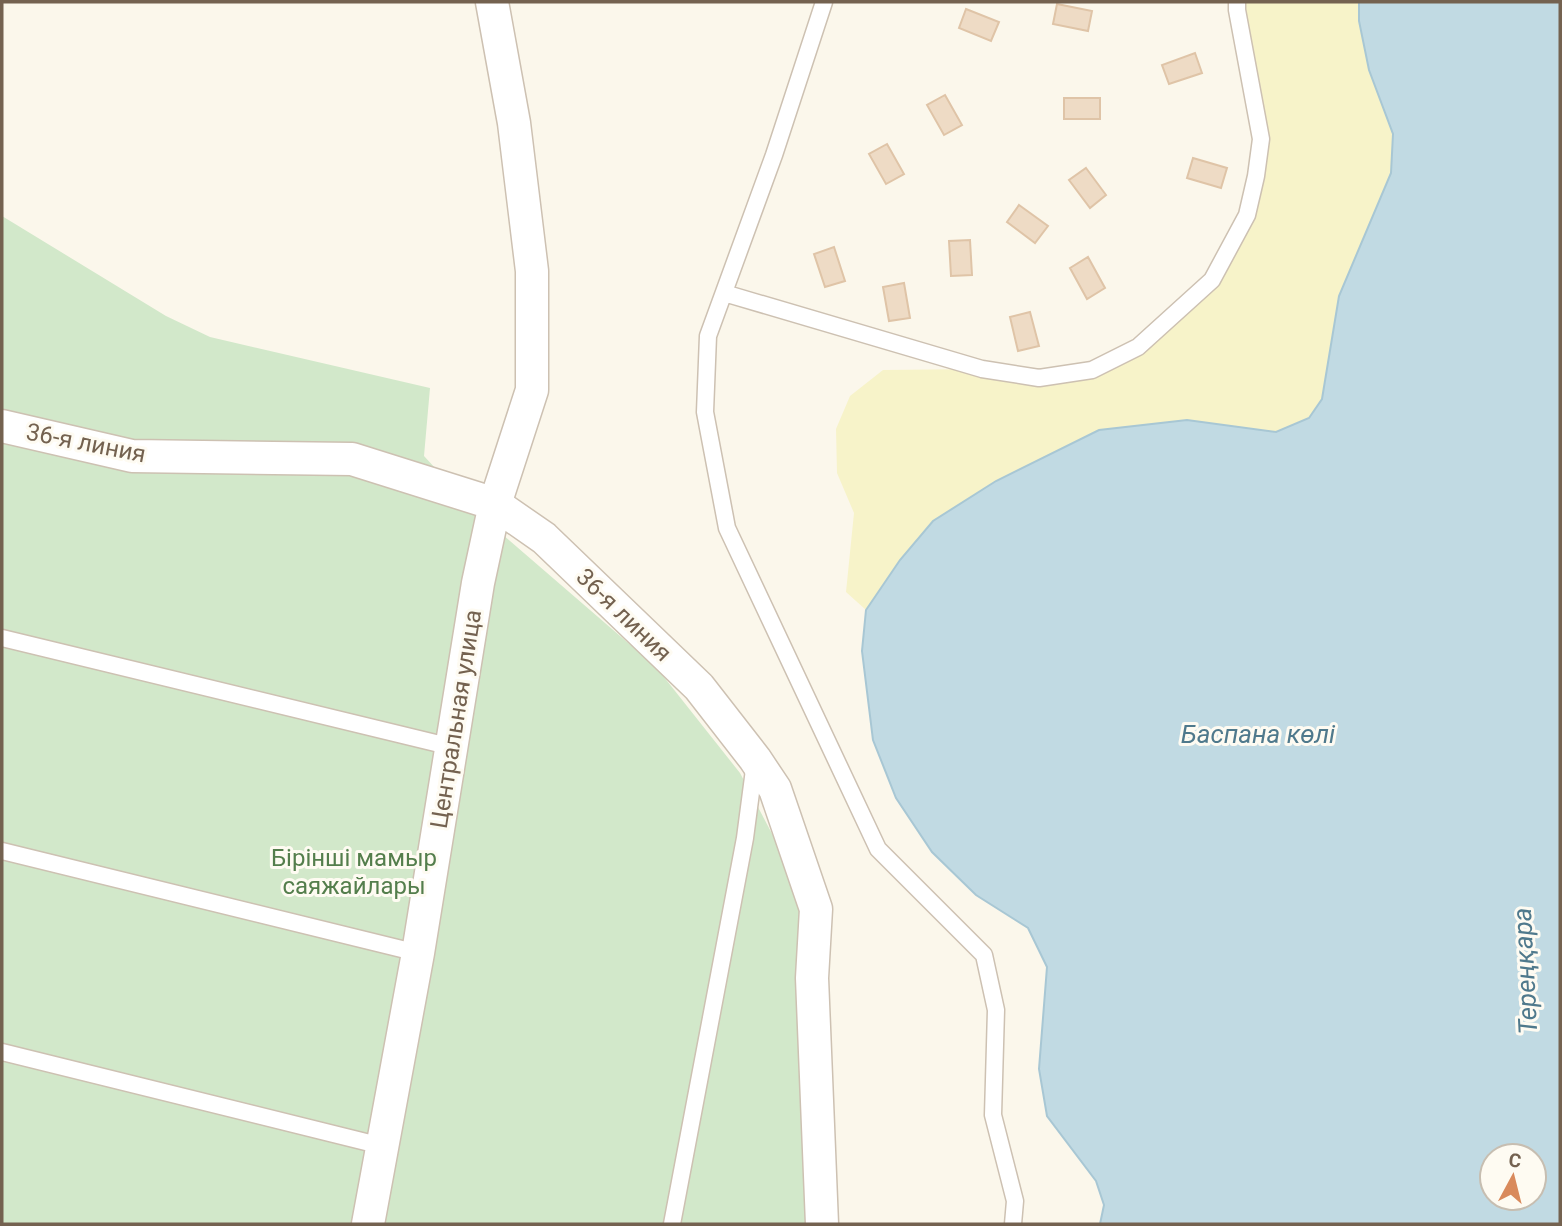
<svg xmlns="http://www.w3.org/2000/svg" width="1562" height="1226" viewBox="0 0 1562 1226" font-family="Roboto,sans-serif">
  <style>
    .green { fill: #d2e8ca }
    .sand { fill: #f7f3c9 }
    .water { fill: #c1dae3; stroke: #a8c7d4; stroke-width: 2; fill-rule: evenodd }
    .building { fill: #eedbc5; stroke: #dfc4a7; stroke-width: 2 }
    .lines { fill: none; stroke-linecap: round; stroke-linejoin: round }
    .service-casing { stroke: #cdc1b2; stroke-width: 19 }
    .minor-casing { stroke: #cdc1b2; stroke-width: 35 }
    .service { stroke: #fff; stroke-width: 16 }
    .minor { stroke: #fff; stroke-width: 32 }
    .labels { text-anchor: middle; stroke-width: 6; stroke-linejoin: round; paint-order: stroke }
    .street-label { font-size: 24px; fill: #746250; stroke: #fefbf2 }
    .park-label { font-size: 24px; fill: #547e4c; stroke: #fefbf2 }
    .water-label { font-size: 26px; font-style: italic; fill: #4f798c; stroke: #fefbf2 }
  </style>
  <rect width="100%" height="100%" fill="#fbf7eb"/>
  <!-- green -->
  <path class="green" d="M 2,216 L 166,316 L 210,337 L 430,388 L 424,456 L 473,509 L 656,667 L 740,773 L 779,847 L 804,911 L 805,1224 L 2,1224 Z"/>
  <!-- sand -->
  <path class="sand" d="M 1237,2 L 1359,2 L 1359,21 L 1369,70 L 1393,134 L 1391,174 L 1339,296 L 1322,399 L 1309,418 L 1276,432 L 1187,420 L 1099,430 L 996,481 L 900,560 L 866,610 L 846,592 L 854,513 L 837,473 L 836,429 L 850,396 L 883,370 L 982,369 L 1039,378 L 1092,370 L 1138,347 L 1212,280 L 1247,215 L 1261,139 Z"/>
  <!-- water -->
  <path class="water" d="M 1359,2 L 1560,2 L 1560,1224 L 1100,1224 L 1104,1205 L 1096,1181 L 1047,1116 L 1039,1069 L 1047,967 L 1028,928 L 976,895 L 932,852 L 896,798 L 873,740 L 862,651 L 866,610 L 900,560 L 933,521 L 996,481 L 1099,430 L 1187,420 L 1276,432 L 1309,418 L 1322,399 L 1339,296 L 1391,173 L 1393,134 L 1369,70 L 1359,21 ZM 1492,1156 L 1534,1156 L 1534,1198 L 1492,1198 Z"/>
  <!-- building -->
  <path class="building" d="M 1057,4 L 1092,11 L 1088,31 L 1053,24 Z
    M 966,9 L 999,22 L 991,41 L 959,28 Z
    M 1195,53 L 1202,73 L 1169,84 L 1162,65 Z
    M 945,95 L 962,125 L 944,135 L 927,105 Z
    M 1064,98 L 1100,98 L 1100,119 L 1064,119 Z
    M 887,144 L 904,174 L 886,184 L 869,154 Z
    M 1193,158 L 1227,168 L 1221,188 L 1187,178 Z
    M 1086,168 L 1106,195 L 1090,208 L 1069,180 Z
    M 1019,205 L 1048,226 L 1035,243 L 1007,222 Z
    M 970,240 L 972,275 L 951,276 L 949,241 Z
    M 834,247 L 845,281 L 825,287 L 814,254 Z
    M 1088,257 L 1105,288 L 1087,299 L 1070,268 Z
    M 904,283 L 910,318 L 889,321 L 883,287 Z
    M 1030,312 L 1039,346 L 1018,351 L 1010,317 Z"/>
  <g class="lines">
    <defs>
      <path id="service" d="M 824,2 L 774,155 L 708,336 L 705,412 L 727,528 L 878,849 L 984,955 L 996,1010 L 993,1115 L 1015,1201 L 1013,1224
        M 724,293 L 982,369 L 1039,378 L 1092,370 L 1138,347 L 1212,280 L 1247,215 L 1256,176 L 1261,139 L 1237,10 L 1237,2
        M 2,638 L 452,747
        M 2,851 L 418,953
        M 2,1052 L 382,1146
        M 672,1224 L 745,838 L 755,762"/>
      <path id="minor" d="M 2,426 L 132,456 L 352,459 L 495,504 L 544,538 L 699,687 L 755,759 L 775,789 L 816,909 L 812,978 L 822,1224
        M 368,1224 L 418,953 L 478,583 L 495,504 L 532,390 L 532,271 L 514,123 L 492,2"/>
    </defs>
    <!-- service casing -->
    <use href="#service" class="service-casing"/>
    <!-- minor casing -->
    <use href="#minor" class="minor-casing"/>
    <!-- service -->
    <use href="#service" class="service"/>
    <!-- minor -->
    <use href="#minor" class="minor"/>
  </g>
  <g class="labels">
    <!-- street labels -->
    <g class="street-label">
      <text transform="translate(86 443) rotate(11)" y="8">36-я линия</text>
      <text transform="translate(624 615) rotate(44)" y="8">36-я линия</text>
      <text transform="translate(456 719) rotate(-81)" y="8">Центральная улица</text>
    </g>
    <!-- park labels -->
    <g class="park-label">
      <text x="354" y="866">Бірінші мамыр<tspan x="354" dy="28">саяжайлары</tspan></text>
    </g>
    <!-- water labels -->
    <g class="water-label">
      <text x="1258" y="743">Баспана көлі</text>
      <text transform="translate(1525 971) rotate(-93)" y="9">Тереңқара</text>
    </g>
  </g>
  <!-- border -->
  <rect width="1562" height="1226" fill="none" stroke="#746250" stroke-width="7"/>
  <!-- north arrow -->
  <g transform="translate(1513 1177) rotate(7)"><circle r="33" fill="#fefbf2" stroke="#c7beb1" stroke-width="2"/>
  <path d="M0-5L12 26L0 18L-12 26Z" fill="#d98a5c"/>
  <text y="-10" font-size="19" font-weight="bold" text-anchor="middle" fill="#746250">С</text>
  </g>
</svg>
